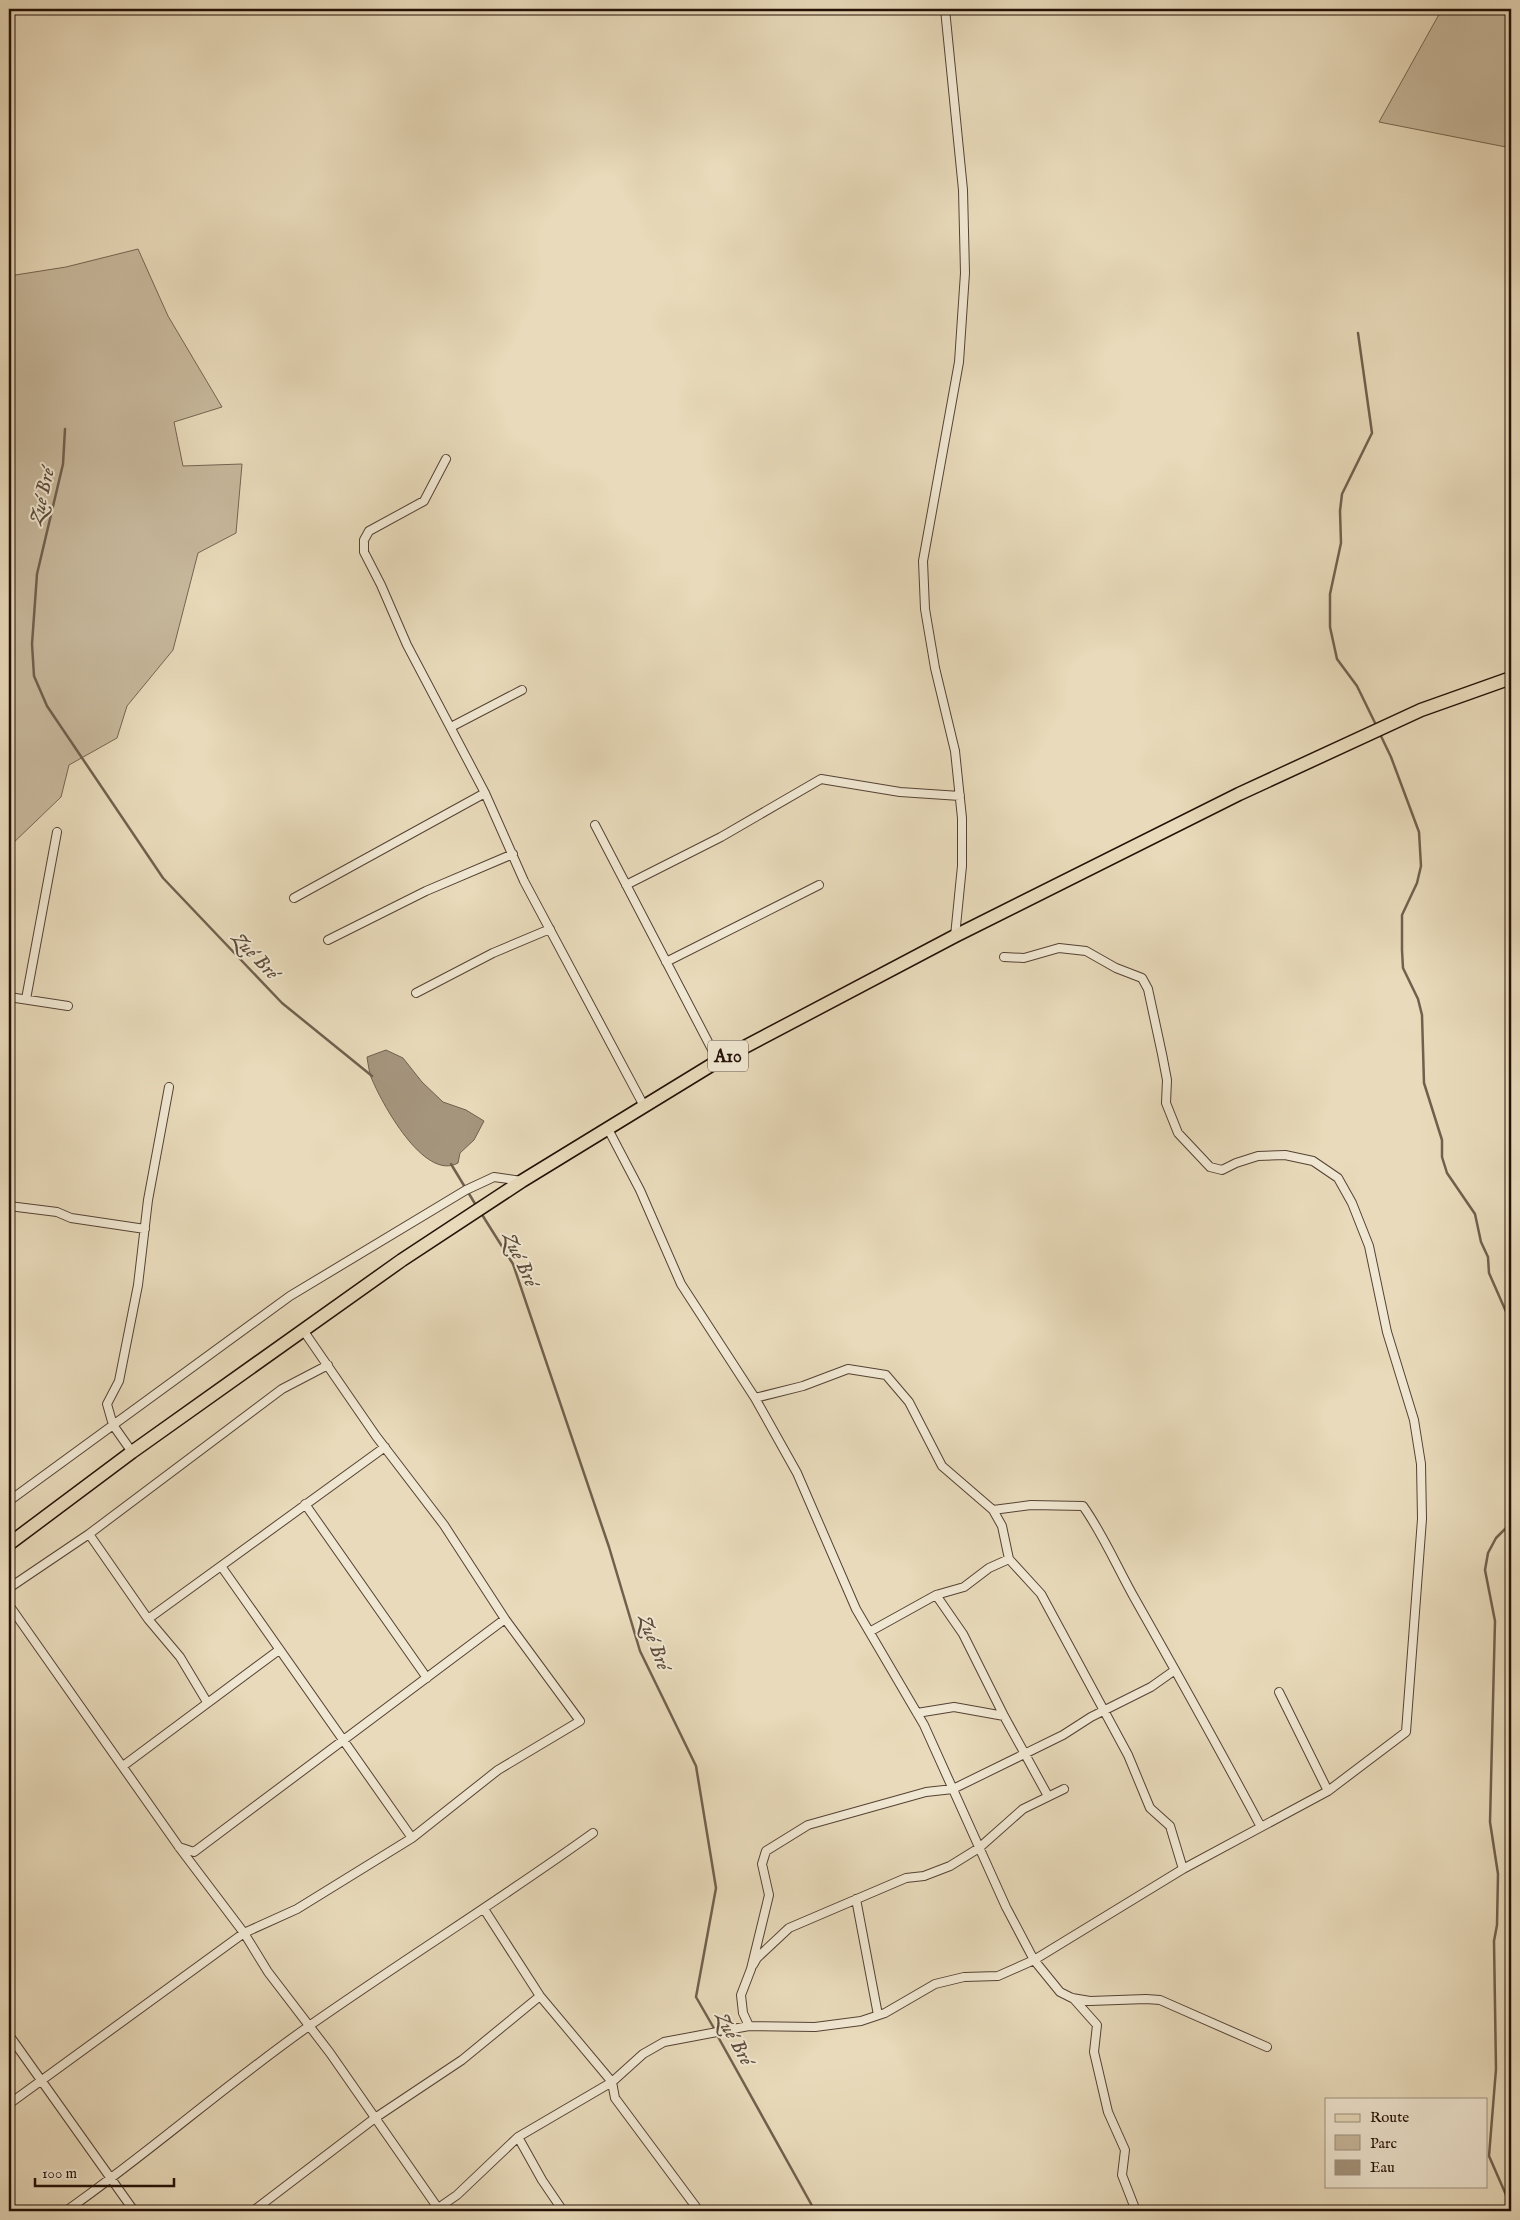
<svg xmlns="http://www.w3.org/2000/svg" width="1520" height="2220" viewBox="0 0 1520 2220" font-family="'IM FELL English',serif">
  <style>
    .green { fill: #c7b89c; stroke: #766452 }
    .water { fill: #a5957d; stroke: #71604e }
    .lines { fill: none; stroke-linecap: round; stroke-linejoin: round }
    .stream { stroke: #71604e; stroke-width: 2.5 }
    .minor-casing { stroke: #554234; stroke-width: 10 }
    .primary-casing { stroke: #241007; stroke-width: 15 }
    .minor { stroke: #f0e7d2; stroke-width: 8 }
    .primary { stroke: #e8daba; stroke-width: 12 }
    .labels { text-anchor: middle; stroke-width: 4; stroke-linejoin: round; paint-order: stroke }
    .shield { fill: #f0e7d2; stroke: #615044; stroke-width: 1 }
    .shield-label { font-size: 18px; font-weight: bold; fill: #241007 }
    .water-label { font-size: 20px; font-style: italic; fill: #5e4c3c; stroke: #f0e7d2 }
  </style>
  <rect width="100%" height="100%" fill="#e8daba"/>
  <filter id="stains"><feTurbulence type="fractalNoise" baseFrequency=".004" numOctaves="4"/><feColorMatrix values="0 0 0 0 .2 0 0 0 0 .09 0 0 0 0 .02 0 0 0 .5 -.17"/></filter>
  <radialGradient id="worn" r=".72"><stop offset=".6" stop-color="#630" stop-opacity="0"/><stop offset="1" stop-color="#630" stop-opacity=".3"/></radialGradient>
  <!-- green -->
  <path class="green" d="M 1442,9 L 1511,9 L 1511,148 L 1379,122 Z
    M 138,249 L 168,316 L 222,407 L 174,422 L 183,466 L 242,464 L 236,533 L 198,553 L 173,650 L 127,706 L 117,738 L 69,765 L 61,797 L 9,847 L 9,276 L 66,267 Z"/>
  <!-- water -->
  <path class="water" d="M 386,1050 L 403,1058 L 422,1082 L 443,1102 L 466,1110 L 484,1121 L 474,1140 L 460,1153 L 458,1163 C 424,1182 381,1102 371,1077 C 369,1071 368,1064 367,1057 Z"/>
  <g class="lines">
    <!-- stream -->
    <path class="stream" d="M 1358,333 L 1372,433 L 1342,494 L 1340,511 L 1341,543 L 1330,594 L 1330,627 L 1337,659 L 1357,686 L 1377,727
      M 65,429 L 63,464 L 37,574 L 32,644 L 34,676 L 47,706 L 163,878 L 282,1003 L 372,1076
      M 1380,734 L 1391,757 L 1419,832 L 1421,866 L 1417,883 L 1402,915 L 1402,950 L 1403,968 L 1418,999 L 1422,1015 L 1424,1083 L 1442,1140 L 1442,1157 L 1447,1173 L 1475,1214 L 1481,1242 L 1488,1257 L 1489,1273 L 1511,1323
      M 451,1164 L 477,1207
      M 481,1213 L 513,1264 L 609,1547 L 640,1651 L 696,1766 L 716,1888 L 696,1997 L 715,2030
      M 717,2035 L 815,2211
      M 1510,2211 L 1510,2204 L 1489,2156 L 1496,2069 L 1494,1941 L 1497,1925 L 1498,1874 L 1490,1822 L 1495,1621 L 1485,1570 L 1488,1553 L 1496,1538 L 1511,1523"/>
    <defs>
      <path id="minor" d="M 945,9 L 963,190 L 965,273 L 959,362 L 923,561 L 925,609 L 935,668 L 955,751 L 962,818 L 962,866 L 955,936
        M 446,459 L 424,501 L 369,531 L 364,540 L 364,552 L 381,585 L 407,645 L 485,793 L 524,881 L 644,1106
        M 451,727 L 522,690
        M 595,825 L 718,1061
        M 626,885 L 721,837 L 821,779 L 900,792 L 960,796
        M 294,898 L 485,793
        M 328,940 L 426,891 L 513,854
        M 666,962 L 819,885
        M 416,993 L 493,953 L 550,929
        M 9,997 L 68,1006
        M 26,999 L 57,832
        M 608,1129 L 640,1190 L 681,1284 L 755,1398 L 797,1473 L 856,1609 L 924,1725 L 1006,1907 L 1034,1960 L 1060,1992 L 1072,1998 L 1090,2001 L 1146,1999 L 1160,2000 L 1267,2047
        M 9,1206 L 57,1212 L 71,1218 L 145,1229
        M 303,1330 L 376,1436 L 444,1525 L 505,1619
        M 755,1398 L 803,1386 L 848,1369 L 886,1375 L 909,1402 L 942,1466 L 993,1510 L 1031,1505 L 1083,1506 C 1103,1534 1118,1569 1135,1599 C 1178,1675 1220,1750 1261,1827
        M 132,1452 L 113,1425 L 107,1404 L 119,1381 L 138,1285 L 148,1200 L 169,1087
        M 9,1501 L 290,1296 L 466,1190 L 494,1177 L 522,1181
        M 305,1504 L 427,1678
        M 993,1510 L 1002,1526 L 1009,1559 L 1041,1594 L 1128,1755 L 1150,1808 L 1170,1826 L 1183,1869
        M 89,1534 L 148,1619 L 180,1657 L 207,1702
        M 221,1566 L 412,1838
        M 9,1588 L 89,1534 L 282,1389 L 328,1365
        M 936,1595 L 963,1634 L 1004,1716
        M 9,1605 L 179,1847 L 244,1933 L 297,1909 L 412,1838 L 498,1770 L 580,1721 L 505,1619 L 194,1852 L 179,1847
        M 148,1619 L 385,1447
        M 871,1631 L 936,1595 L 964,1587 L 989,1568 L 1009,1559
        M 1279,1692 L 1328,1791
        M 917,1713 L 954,1707 L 1004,1716 L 1048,1796
        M 123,1766 L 279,1650
        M 856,1899 L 878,2015
        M 484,1909 L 540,1996 L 612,2082 L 615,2098 L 699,2211
        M 753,1965 L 757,1958 L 789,1928 L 906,1878 L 924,1876 L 950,1866 L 979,1848 L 1023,1809 L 1064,1789
        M 1073,1998 L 1097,2025 L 1094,2052 L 1108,2112 L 1125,2150 L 1122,2175 L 1136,2211
        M 749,2026 L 743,2013 L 741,1995 L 751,1969 L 769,1895 L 762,1864 L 766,1851 L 808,1825 L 926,1792 L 953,1789 L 1063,1735 L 1091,1717 L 1151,1687 L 1175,1670
        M 9,2035 L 134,2211
        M 9,2104 L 244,1933 L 268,1972 L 330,2053 L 440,2211
        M 518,2137 L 542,2180 L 563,2211
        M 66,2211 C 149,2153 225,2085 309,2026 C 403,1960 500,1900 593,1833
        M 253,2211 L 375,2118 L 462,2060 L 540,1996
        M 434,2211 L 457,2195 L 518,2137 L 612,2082 L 643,2054 L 664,2042 L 749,2026 L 815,2027 L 861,2021 L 885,2013 L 935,1984 L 964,1977 L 998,1976 L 1034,1960 L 1183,1869 L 1328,1791 L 1406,1732 L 1422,1519 L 1421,1464 L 1414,1420 L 1387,1332 L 1369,1246 L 1352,1203 L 1338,1178 L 1313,1161 L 1285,1155 L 1258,1156 L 1236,1163 L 1222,1170 L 1210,1167 L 1178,1133 L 1166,1103 L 1167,1080 L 1162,1054 L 1148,989 L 1142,978 L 1116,968 L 1086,951 L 1059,948 L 1024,958 L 1004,957"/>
      <path id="primary" d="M 9,1544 L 132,1452 L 402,1260 L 522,1181 L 718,1061 L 955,936 L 1239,794 L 1421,710 L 1511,678"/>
    </defs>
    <!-- minor casing -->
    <use href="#minor" class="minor-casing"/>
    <!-- primary casing -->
    <use href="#primary" class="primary-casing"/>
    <!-- minor -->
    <use href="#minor" class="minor"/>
    <!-- primary -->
    <use href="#primary" class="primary"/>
  </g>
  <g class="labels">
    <!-- shield labels -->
    <rect class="shield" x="708" y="1040.5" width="40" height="31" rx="4"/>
    <g class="shield-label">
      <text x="728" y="1062">A10</text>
    </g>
    <!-- water labels -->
    <g class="water-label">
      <text transform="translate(41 496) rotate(-77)" y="7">Zué Bré</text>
      <text transform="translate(256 955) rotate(46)" y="7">Zué Bré</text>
      <text transform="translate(521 1259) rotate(65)" y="7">Zué Bré</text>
      <text transform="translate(655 1642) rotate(69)" y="7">Zué Bré</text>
      <text transform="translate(735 2038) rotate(61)" y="7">Zué Bré</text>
    </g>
  </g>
  <!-- margin -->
  <rect width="1520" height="2220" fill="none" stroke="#e8daba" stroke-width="30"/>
  <rect x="10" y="10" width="1500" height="2200" fill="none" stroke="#241007" stroke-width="2.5"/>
  <rect x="15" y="15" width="1490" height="2190" fill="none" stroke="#241007"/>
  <!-- legend -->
  <rect x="1325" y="2098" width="162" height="90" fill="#f0e7d2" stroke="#9e9181"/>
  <rect x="1335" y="2114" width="25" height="8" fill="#e8daba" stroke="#9e9181"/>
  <text x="1370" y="2122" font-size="15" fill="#241007">Route</text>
  <rect x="1335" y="2135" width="25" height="15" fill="#c7b89c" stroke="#9e9181"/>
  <text x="1370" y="2148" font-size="15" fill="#241007">Parc</text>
  <rect x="1335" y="2160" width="25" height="15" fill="#a5957d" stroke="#9e9181"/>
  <text x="1370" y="2172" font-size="15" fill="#241007">Eau</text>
  <!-- scale -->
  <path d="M35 2178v8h139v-8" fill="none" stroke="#241007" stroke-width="2.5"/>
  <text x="42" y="2178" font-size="15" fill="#241007" stroke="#f0e7d2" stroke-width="4" paint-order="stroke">100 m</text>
  <rect width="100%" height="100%" filter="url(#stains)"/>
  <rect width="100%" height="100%" fill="url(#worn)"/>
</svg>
